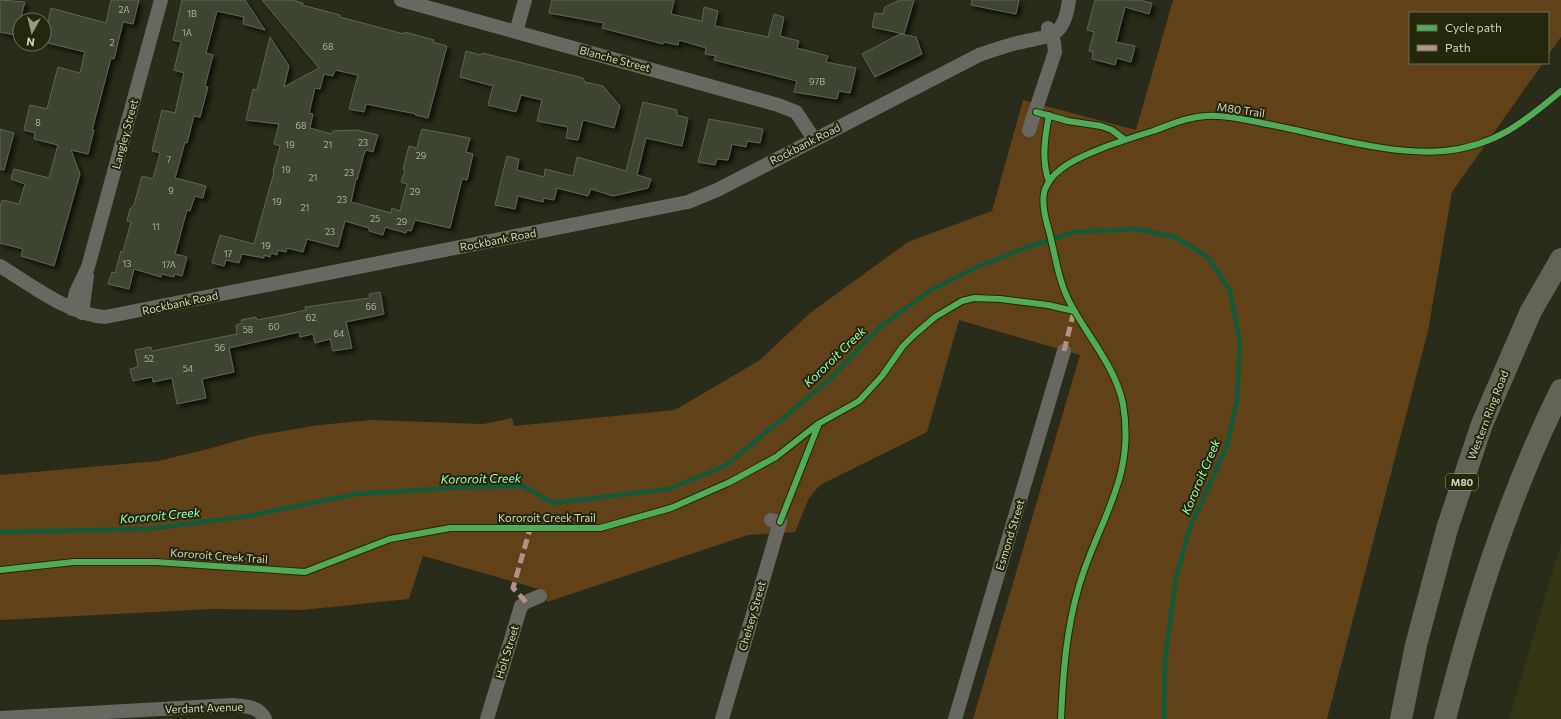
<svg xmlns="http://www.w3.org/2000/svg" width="1561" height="719" viewBox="0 0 1561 719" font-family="Commissioner,sans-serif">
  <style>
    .built { fill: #343615 }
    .green { fill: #614118 }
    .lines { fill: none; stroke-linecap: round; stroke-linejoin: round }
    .stream { stroke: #115938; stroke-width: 4.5 }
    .building { fill: #3c4431; stroke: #5f6357; filter: url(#shadow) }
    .minor { stroke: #686762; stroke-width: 14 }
    .motorway { stroke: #646357; stroke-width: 22 }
    .quiet { stroke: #af9288; stroke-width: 5; stroke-dasharray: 10 5; stroke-linecap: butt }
    .cycleway-casing { stroke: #25270b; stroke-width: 8 }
    .cycleway { stroke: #51ab58; stroke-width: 6 }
    .labels { text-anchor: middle; stroke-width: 4; stroke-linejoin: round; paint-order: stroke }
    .number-label { font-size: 9px; fill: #acaf9e }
    .shield { fill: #25270b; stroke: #9d9f8c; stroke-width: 1 }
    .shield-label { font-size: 10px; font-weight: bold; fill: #d1d3c3 }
    .street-label { font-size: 11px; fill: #d1d3c3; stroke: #25270b }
    .water-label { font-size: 12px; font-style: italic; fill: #99fdc4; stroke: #25270b }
  </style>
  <defs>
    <filter id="shadow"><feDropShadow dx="3.5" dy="3.5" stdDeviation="2" flood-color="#0009"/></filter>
  </defs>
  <rect width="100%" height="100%" fill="#292b1b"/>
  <!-- built -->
  <path class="built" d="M 1561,543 L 1561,719 L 1509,719 Z"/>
  <!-- green -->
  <path class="green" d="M 1173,0 L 1561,0 L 1561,37 L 1548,55 L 1548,13 L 1410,13 L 1410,63 L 1543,63 L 1452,192 L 1428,331 L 1327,719 L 973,719 L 1080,355 L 959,320 L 927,432 L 820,485 L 809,498 L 795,532 L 748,535 L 547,602 L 542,590 L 423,556 L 409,599 L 302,610 L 212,609 L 0,620 L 0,475 L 158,461 L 208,449 L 254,436 L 319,425 L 372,420 L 483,424 L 512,418 L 514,426 L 675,410 L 760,360 L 810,313 L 908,242 L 992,211 L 1023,100 L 1136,130 Z"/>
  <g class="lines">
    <!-- stream -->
    <path class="stream" d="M 0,532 L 148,529 L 248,516 L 356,494 L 469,487 L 523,486 L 553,503 L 668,489 L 725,466 L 829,380 L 882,325 L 931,290 L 977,267 L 1025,248 L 1074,232 L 1137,229 L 1175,237 L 1208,257 L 1230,291 L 1240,343 L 1237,400 L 1227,445 L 1189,530 L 1176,578 L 1165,659 L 1164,719"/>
  </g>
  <!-- building -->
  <path class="building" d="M 0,0 L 25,2 L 20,20 L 20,36 L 0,32 Z
    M 111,0 L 139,0 L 133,24 L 123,22 L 114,59 L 111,58 L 92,130 L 94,130 L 88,154 L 71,150 L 80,174 L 54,266 L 21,256 L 23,249 L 0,243 L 0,207 L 2,200 L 19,204 L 25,184 L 11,179 L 14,169 L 49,178 L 58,145 L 34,139 L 35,133 L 24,130 L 30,105 L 47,109 L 58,67 L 80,73 L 85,52 L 44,42 L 51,8 L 106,23 Z
    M 182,0 L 245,0 L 265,30 L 243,24 L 244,17 L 217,11 L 206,53 L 213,55 L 205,86 L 208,87 L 200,117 L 194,116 L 187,143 L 185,142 L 175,178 L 206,186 L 203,198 L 195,196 L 190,211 L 187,210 L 175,254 L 187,257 L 182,276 L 175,274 L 174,277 L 162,274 L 161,277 L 134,269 L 129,289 L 108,284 L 112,272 L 115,273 L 121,251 L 123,252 L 131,222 L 127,221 L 130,209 L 134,205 L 142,176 L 153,179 L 160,153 L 152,151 L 162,110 L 175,113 L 184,73 L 174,70 L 181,42 L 173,40 Z
    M 262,0 L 292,0 L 303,3 L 302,5 L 340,15 L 340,17 L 404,34 L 405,32 L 434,40 L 433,42 L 447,46 L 428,118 L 415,115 L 416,114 L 366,104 L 364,112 L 349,109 L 358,75 L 335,70 L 333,76 L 324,74 L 320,89 L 315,88 L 309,113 L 313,114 L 310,128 L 331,134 L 333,131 L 357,130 L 378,135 L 373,152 L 366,150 L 364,154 L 357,180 L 356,179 L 351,202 L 391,213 L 392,208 L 400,211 L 407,184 L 401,182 L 405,170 L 403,169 L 409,146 L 417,148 L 422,129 L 470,138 L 466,152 L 473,154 L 467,180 L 462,179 L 450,228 L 415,220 L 411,231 L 407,230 L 406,233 L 385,227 L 383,235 L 369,231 L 369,228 L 345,221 L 338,247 L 307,239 L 303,252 L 287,248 L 286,252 L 278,250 L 277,255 L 271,253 L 270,257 L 264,255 L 264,258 L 242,254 L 239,263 L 226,260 L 224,266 L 212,263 L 220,235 L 254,244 L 274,172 L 273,172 L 280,146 L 274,144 L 279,124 L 246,120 L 253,89 L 257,90 L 270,37 L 289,66 L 284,87 L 319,68 Z
    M 552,0 L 674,0 L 671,14 L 702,21 L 704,7 L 718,11 L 715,26 L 768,37 L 774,14 L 784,17 L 780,36 L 799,41 L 797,48 L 828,56 L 826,62 L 856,68 L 850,93 L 839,91 L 837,99 L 794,92 L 797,81 L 714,60 L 716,56 L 705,54 L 706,48 L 679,40 L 678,45 L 664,42 L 663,44 L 602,28 L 604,23 L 549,13 Z
    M 900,0 L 914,0 L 904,34 L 872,27 L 875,13 L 883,14 L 885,7 Z
    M 972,0 L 1019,0 L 1016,14 L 971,5 Z
    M 1095,0 L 1139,0 L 1152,3 L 1149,14 L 1125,7 L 1116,42 L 1135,46 L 1131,62 L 1117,58 L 1115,65 L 1092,59 L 1093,52 L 1089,51 L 1094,32 L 1087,30 Z
    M 900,34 L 916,37 L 922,54 L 875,77 L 862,54 Z
    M 466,51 L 481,55 L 482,53 L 583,78 L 585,82 L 603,86 L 620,106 L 614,128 L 583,120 L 578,140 L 566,138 L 568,127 L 537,121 L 542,100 L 521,95 L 516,112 L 488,105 L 493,86 L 460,77 Z
    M 643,102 L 677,110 L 677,115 L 688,118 L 682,146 L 646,138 L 637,175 L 651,179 L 648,188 L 613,196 L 591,189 L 588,196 L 557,188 L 554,200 L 544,198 L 543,202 L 518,196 L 515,209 L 495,205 L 507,156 L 519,159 L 517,170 L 544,177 L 545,169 L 573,176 L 577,157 L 626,171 Z
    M 709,119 L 763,129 L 760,143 L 747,141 L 746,147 L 732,144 L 728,160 L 717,159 L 715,165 L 698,162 Z
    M 0,129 L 14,133 L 4,170 L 0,169 Z
    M 380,292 L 384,314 L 346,322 L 352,348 L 333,351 L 330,339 L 315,343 L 313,334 L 300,337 L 299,332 L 229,348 L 234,372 L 202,379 L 206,398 L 177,404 L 172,378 L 153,382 L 152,377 L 133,381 L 130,369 L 138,367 L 135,350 L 151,347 L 152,351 L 237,334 L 236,325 L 242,323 L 241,320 L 256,317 L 257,320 L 283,315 L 306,310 L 305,307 L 370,298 L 369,294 Z"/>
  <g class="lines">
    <!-- minor -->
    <path class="minor" d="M 401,0 L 778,105 L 796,112 L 814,139
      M 516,32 L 525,0
      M 1029,130 L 1055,52 L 1054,42 L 1048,28
      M 0,266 C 30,284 69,315 105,317 L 688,202 L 717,190 L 979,55 C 991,51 1004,46 1017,43 C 1050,35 1064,40 1069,0
      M 72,309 L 76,292 L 88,267 L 161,0
      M 82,313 L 87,276
      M 0,718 L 232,705 C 244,706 259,706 265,719
      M 487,719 L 521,606 L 526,602 L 540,596
      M 722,719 L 780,522 L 771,520
      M 955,719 L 1064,351"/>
    <!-- motorway -->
    <path class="motorway" d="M 1401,719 L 1416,645 L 1447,529 L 1482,424 L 1531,311 L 1561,259
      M 1445,719 C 1474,606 1509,495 1561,390"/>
    <!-- quiet -->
    <path class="quiet" d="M 1064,351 L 1074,311
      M 526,602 L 513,588 L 530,529"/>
    <defs>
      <path id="cycleway" d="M 1036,112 L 1068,121 L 1101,126 L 1112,130 L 1125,140
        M 1049,182 C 1041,160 1045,137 1049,115
        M 780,522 L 818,426
        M 0,570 L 74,562 L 156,562 L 305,572 L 390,539 L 450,528 L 600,528 L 671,508 L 730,482 L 776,457 L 818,424 L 859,401 L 882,376 L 903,346 L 914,335 L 935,317 L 962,301 L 974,298 L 1000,299 L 1048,305 L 1074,311
        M 1061,719 C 1063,674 1066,630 1079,586 C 1098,521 1136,478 1123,404 C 1115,365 1086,335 1069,301 C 1058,279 1055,254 1049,231 C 1045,218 1040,199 1046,187 C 1055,166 1085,155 1105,147 C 1121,141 1137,136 1153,131 C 1170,125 1187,117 1206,116 C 1225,115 1243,119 1262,123 C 1317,133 1389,156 1444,151 C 1495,146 1523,123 1561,91"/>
    </defs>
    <!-- cycleway casing -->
    <use href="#cycleway" class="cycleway-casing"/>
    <!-- cycleway -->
    <use href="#cycleway" class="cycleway"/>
  </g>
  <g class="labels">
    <!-- number labels -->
    <g class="number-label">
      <text x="124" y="13">2A</text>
      <text x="192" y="17">1B</text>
      <text x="187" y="36">1A</text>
      <text x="112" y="46">2</text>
      <text x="328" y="50">68</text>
      <text x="817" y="85">97B</text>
      <text x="38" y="126">8</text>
      <text x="301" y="129">68</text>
      <text x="363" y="146">23</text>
      <text x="290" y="148">19</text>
      <text x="328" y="148">21</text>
      <text x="421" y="159">29</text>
      <text x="169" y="163">7</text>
      <text x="286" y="173">19</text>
      <text x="349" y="176">23</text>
      <text x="313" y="181">21</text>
      <text x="171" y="194">9</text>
      <text x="415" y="195">29</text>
      <text x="342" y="203">23</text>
      <text x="277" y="205">19</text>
      <text x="305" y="211">21</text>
      <text x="375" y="222">25</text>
      <text x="402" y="225">29</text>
      <text x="156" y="230">11</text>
      <text x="330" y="235">23</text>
      <text x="266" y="249">19</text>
      <text x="228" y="257">17</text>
      <text x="127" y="267">13</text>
      <text x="169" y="268">17A</text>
      <text x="371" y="310">66</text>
      <text x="311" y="321">62</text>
      <text x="274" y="330">60</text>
      <text x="248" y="333">58</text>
      <text x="339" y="337">64</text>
      <text x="220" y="351">56</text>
      <text x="149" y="362">52</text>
      <text x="188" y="372">54</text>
    </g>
    <!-- shield labels -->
    <rect class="shield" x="1446" y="474" width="32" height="16" rx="3"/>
    <g class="shield-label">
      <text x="1462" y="486">M80</text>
    </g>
    <!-- street labels -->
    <g class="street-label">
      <text transform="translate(615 59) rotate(15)" y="4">Blanche Street</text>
      <text transform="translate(1241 110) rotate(8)" y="4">M80 Trail</text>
      <text transform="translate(125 134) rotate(-75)" y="4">Langley Street</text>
      <text transform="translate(805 144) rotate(-27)" y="4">Rockbank Road</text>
      <text transform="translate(498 240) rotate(-11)" y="4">Rockbank Road</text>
      <text transform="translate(180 303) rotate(-12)" y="4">Rockbank Road</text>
      <text transform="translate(1488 415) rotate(-69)" y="4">Western Ring Road</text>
      <text x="547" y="522">Kororoit Creek Trail</text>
      <text transform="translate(1010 535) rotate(-73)" y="4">Esmond Street</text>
      <text transform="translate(219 556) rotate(4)" y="4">Kororoit Creek Trail</text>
      <text transform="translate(752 616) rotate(-74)" y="4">Chelsey Street</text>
      <text transform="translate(507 652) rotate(-73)" y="4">Holt Street</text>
      <text transform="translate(204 708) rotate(-2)" y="4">Verdant Avenue</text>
    </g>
    <!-- water labels -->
    <g class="water-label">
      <text transform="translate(835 357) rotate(-44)" y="4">Kororoit Creek</text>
      <text transform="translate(1201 477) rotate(-67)" y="4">Kororoit Creek</text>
      <text transform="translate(481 479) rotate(-1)" y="4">Kororoit Creek</text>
      <text transform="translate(160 516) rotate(-5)" y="4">Kororoit Creek</text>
    </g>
  </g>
  <!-- legend -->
  <rect x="1409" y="12" width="140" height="52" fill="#25270b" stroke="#6a6c55"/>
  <rect x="1417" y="25" width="20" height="6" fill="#51ab58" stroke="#6a6c55"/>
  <text x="1445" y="32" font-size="12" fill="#d1d3c3">Cycle path</text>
  <rect x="1417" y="45" width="20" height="6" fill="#af9288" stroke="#6a6c55"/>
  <text x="1445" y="52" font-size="12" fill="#d1d3c3">Path</text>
  <!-- north arrow -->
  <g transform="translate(32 32) rotate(188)"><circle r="19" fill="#25270b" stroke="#6a6c55"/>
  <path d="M0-3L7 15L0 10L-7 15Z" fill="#969888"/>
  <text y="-6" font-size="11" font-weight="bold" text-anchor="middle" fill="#d1d3c3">N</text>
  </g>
</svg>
